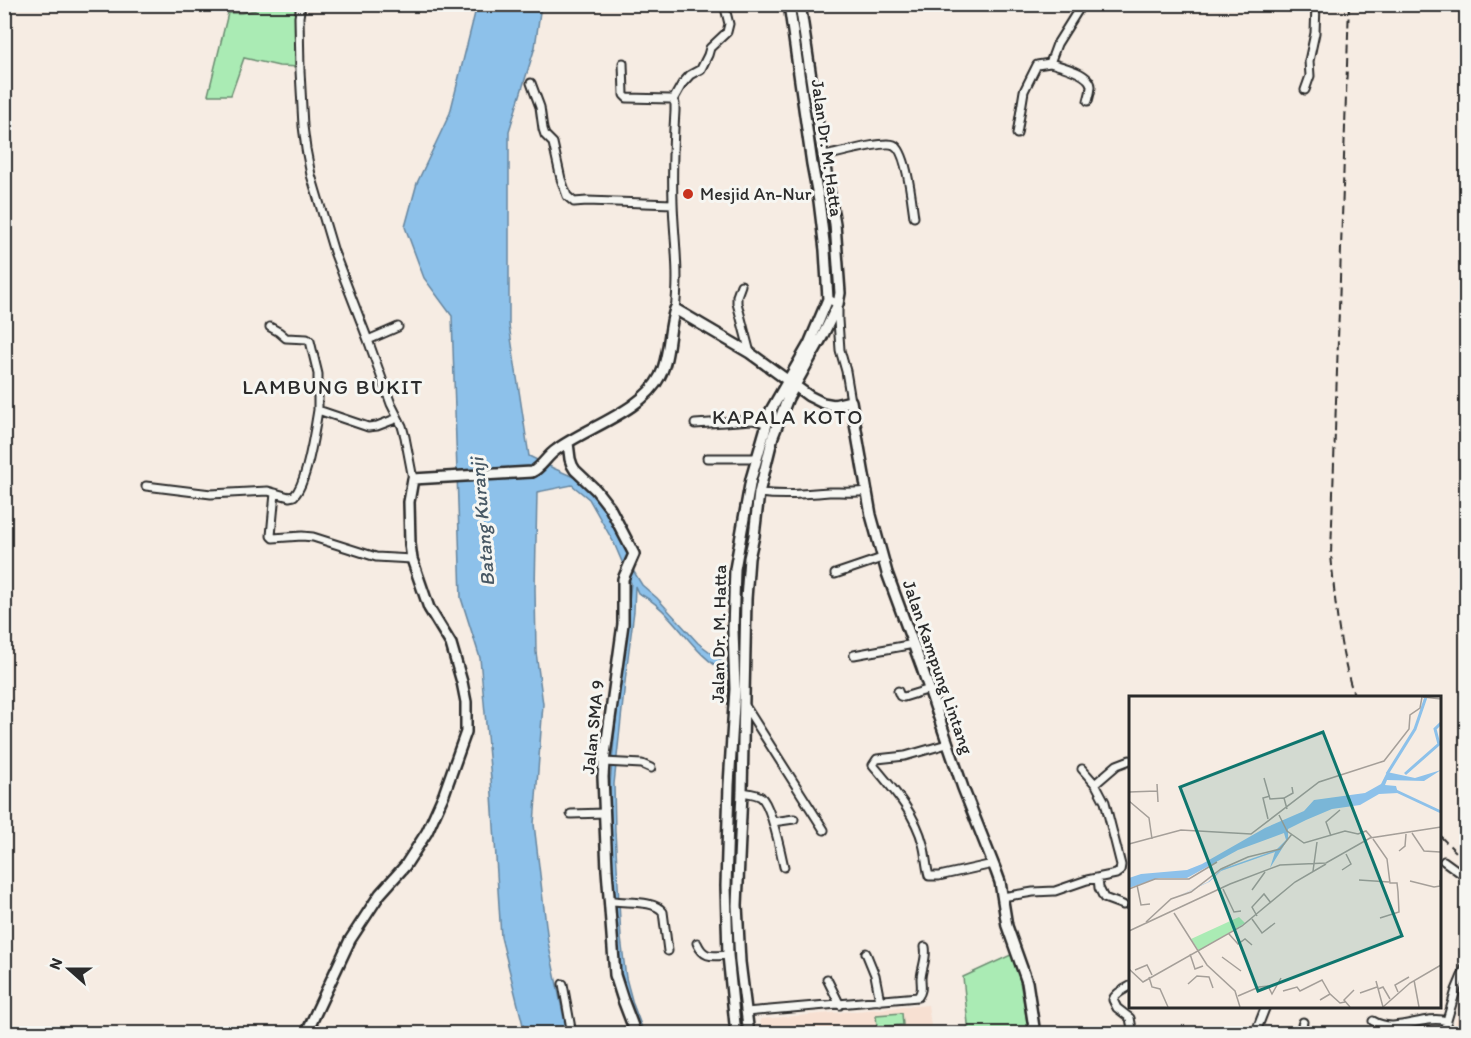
<svg xmlns="http://www.w3.org/2000/svg" width="1471" height="1038" viewBox="0 0 1471 1038" font-family="Itim,sans-serif">
  <style>
    .built { fill: #f7e0d2 }
    .green { fill: #aaebb4; stroke: #6a8b70; stroke-width: 1.5 }
    .water { fill: #8dc1ea; stroke: #66859e; stroke-width: 1.5 }
    .lines { fill: none; stroke-linecap: round; stroke-linejoin: round }
    .street-casing { stroke: #2b2b2b; stroke-width: 11 }
    .secondary-casing { stroke: #2b2b2b; stroke-width: 14 }
    .street { stroke: #f6f6f2; stroke-width: 7 }
    .secondary { stroke: #f6f6f2; stroke-width: 9 }
    .rail { stroke: #2b2b2b; stroke-width: 2; stroke-dasharray: 9 4.5; stroke-linecap: butt }
    .poi-dot { fill: #c8321e; stroke: #f6f6f2; stroke-width: 2 }
    .labels { text-anchor: middle; stroke-width: 6; stroke-linejoin: round; paint-order: stroke }
    .street-label { font-size: 18px; fill: #2b2b2b; stroke: #f6f6f2 }
    .poi-label { font-size: 18px; fill: #2b2b2b; stroke: #f6f6f2; text-anchor: start }
    .water-label { font-size: 20px; font-style: italic; fill: #485864; stroke: #f6f6f2 }
    .quarter-label { font-size: 21px; letter-spacing: 1.5px; fill: #2b2b2b; stroke: #f6f6f2 }
    .inset-river { fill: none; stroke: #8dc1ea; stroke-width: 3 }
    .inset-road { fill: none; stroke: #a59f99; stroke-width: 1.5 }
    .view { fill: #0f766e; fill-opacity: 0.15; stroke: #0f766e; stroke-width: 3 }
    .inset-edge { fill: none; stroke: #2b2b2b; stroke-width: 3 }
  </style>
  <rect width="100%" height="100%" fill="#f6ece3"/>
  <filter id="ink" filterUnits="userSpaceOnUse"><feTurbulence type="fractalNoise" baseFrequency=".0167" numOctaves="2"/><feDisplacementMap in="SourceGraphic" scale="12" xChannelSelector="R" yChannelSelector="G"/><feConvolveMatrix kernelMatrix="1 2 1 2 8 2 1 2 1" color-interpolation-filters="sRGB"/></filter>
  <g filter="url(#ink)">
    <!-- built -->
    <path class="built" d="M 1466,991 L 1466,1033 L 1452,1033 Z
      M 928,1005 L 932,1033 L 762,1033 L 760,1019 Z"/>
    <!-- green -->
    <path class="green" d="M 259,5 L 300,5 L 300,67 L 279,66 L 244,58 L 231,95 L 208,95 L 228,13 L 241,13 L 255,10 Z
      M 1015,953 L 1029,1033 L 969,1033 L 963,977 Z
      M 902,1013 L 903,1025 L 877,1027 L 876,1015 Z"/>
    <!-- water -->
    <path class="water" d="M 477,5 L 541,5 L 535,47 L 509,131 L 509,325 L 529,456 L 553,468 L 585,482 L 603,503 L 630,558 L 634,572 L 642,585 L 657,598 L 698,643 L 726,664 L 727,672 C 690,655 675,610 638,593 L 635,586 L 634,611 L 626,673 L 614,784 L 615,831 L 621,938 L 626,978 L 633,1004 L 644,1033 L 639,1033 L 618,972 L 612,869 L 610,785 L 615,727 L 631,583 L 614,543 L 589,499 L 572,485 L 537,492 L 535,589 L 536,652 L 543,704 L 534,824 L 548,942 L 567,1033 L 525,1033 L 501,937 L 491,779 L 480,658 L 461,598 L 452,316 L 424,278 L 405,227 L 417,183 L 450,113 Z"/>
    <g class="lines">
      <defs>
        <path id="street" d="M 301,4 L 299,17 L 300,71 L 303,126 L 306,149 L 311,175 L 334,252 L 368,340 L 391,404 L 402,426 L 405,437 L 413,479
          M 623,63 L 624,95 L 627,98 L 670,99 L 673,100
          M 1050,63 C 1060,66 1090,73 1091,86 C 1091,91 1089,97 1088,101
          M 531,83 L 540,107 L 543,129 L 545,135 L 553,143 L 561,179 L 567,196 L 574,202 L 587,201 L 673,204
          M 1305,90 L 1310,76 L 1309,61 L 1315,33 L 1316,4
          M 1017,134 L 1024,91 L 1037,65 L 1050,63 L 1057,44 L 1082,4
          M 824,156 C 837,154 884,140 894,145 C 907,151 912,203 914,217
          M 741,285 L 737,296 L 737,303 L 750,353
          M 828,299 L 838,304 L 838,320 L 840,350 L 846,371 L 851,401
          M 675,309 C 680,274 674,238 673,203 C 672,172 673,142 675,111 L 675,104 L 673,100 L 682,84 L 690,75 L 701,69 L 708,55 L 710,48 L 727,32 L 729,24 L 724,4
          M 270,327 L 279,332 L 286,338 L 307,339 L 310,341 L 318,374 L 318,410 L 368,427 L 377,426 L 398,418
          M 368,340 L 398,327
          M 695,424 L 753,420 L 767,423
          M 707,458 L 756,458
          M 146,486 L 211,494 L 268,491 L 289,497 L 294,496 C 307,484 315,429 318,410
          M 275,493 L 271,536 L 273,538 L 302,536 L 313,537 L 376,557 L 412,559
          M 759,493 C 783,496 806,494 830,492 C 842,492 855,493 868,491
          M 835,574 L 882,558
          M 854,655 L 914,644
          M 898,691 L 900,696 L 904,697 L 930,689
          M 744,704 L 824,830
          M 947,744 L 905,756 L 877,759 L 873,765 C 893,789 915,813 923,844 C 926,854 926,866 929,876 L 939,876 L 993,864
          M 604,762 L 642,764 L 651,768
          M 1095,784 L 1117,765 L 1130,760
          M 742,792 C 748,793 757,794 761,797 C 771,805 781,853 784,867
          M 571,814 L 605,813
          M 773,822 L 794,819
          M 1444,861 L 1466,877
          M 1098,878 L 1099,888 L 1104,898 L 1123,905
          M 1002,897 L 1033,892 L 1055,891 L 1087,880 L 1116,874 L 1120,871 L 1121,865 L 1105,802 L 1096,785 L 1082,769
          M 610,902 L 614,901 C 628,903 655,900 663,912 L 668,951
          M 697,943 C 704,959 712,956 728,955
          M 866,953 L 875,975 L 880,1001
          M 827,979 L 840,1005
          M 563,984 L 572,1034
          M 1130,986 C 1124,990 1115,993 1113,1000 L 1117,1008 L 1130,1018 L 1133,1034
          M 746,1012 L 918,997 C 923,990 921,986 921,978 C 922,967 927,958 925,947
          M 1373,1021 C 1396,1035 1423,1014 1447,1021
          M 1255,1034 L 1266,1006
          M 1299,1034 L 1303,1022
          M 1443,1034 L 1456,990 L 1466,966"/>
        <path id="secondary" d="M 568,443 L 570,459 L 572,465 L 575,470 L 596,490 L 610,508 L 634,554 L 623,579 L 623,624 L 604,762 L 603,777 L 607,870 L 615,975 L 623,1000 L 636,1034
          M 306,1034 L 350,940 L 380,894 L 405,866 L 427,832 L 444,794 L 466,732 L 466,702 L 462,682 L 451,644 L 429,608 L 412,559 L 410,544 L 409,502 L 413,479 L 532,472 C 541,468 547,456 556,450 C 585,428 643,411 660,376 C 670,356 668,331 675,309 L 750,353 L 809,396 L 823,403 L 834,405 L 851,401 L 871,515 L 887,573 L 922,668 L 963,788 L 996,871 L 1000,882 L 1007,926 L 1027,982 L 1035,1034
          M 736,1034 L 728,955 L 726,886 L 729,785 L 735,689 L 733,630 L 735,569 L 751,479 L 771,410 L 809,344 L 828,299 L 825,250 L 819,201 L 812,164 L 789,4
          M 749,1034 L 740,962 L 737,905 L 742,792 L 746,599 L 749,558 L 754,536 L 759,493 L 773,436 L 788,398 L 822,337 L 838,304 L 840,293 L 835,224 L 820,138 L 800,4"/>
      </defs>
      <!-- street casing -->
      <use href="#street" class="street-casing"/>
      <!-- secondary casing -->
      <use href="#secondary" class="secondary-casing"/>
      <!-- street -->
      <use href="#street" class="street"/>
      <!-- secondary -->
      <use href="#secondary" class="secondary"/>
      <!-- rail -->
      <path class="rail" d="M 1349,4 L 1331,554 C 1335,602 1339,652 1355,698
        M 1440,836 L 1466,862"/>
    </g>
  </g>
  <!-- markers -->
  <circle class="poi-dot" cx="688" cy="194" r="6"/>
  <g class="labels">
    <!-- street labels -->
    <g class="street-label">
      <text transform="translate(827 148) rotate(82)" y="6">Jalan Dr. M. Hatta</text>
      <text transform="translate(719 634) rotate(-89)" y="6">Jalan Dr. M. Hatta</text>
      <text transform="translate(938 667) rotate(71)" y="6">Jalan Kampung Lintang</text>
      <text transform="translate(593 727) rotate(-84)" y="6">Jalan SMA 9</text>
    </g>
    <!-- poi labels -->
    <g class="poi-label">
      <text x="700" y="200">Mesjid An-Nur</text>
    </g>
    <!-- water labels -->
    <g class="water-label">
      <text transform="translate(482 522) rotate(-95)" y="7">Batang Kuranji</text>
    </g>
    <!-- quarter labels -->
    <g class="quarter-label">
      <text x="333" y="394">LAMBUNG BUKIT</text>
      <text x="788" y="424">KAPALA KOTO</text>
    </g>
  </g>
  <!-- overview -->
  <g transform="translate(1129 696)">
    <rect width="312" height="312" fill="#f6ece3"/>
    <path d="M 110,221 L 116,227 L 70,255 L 62,243 Z" fill="#aaebb4"/>
    <path d="M 312,74 L 295,85 L 258,84 L 256,89 L 267,90 L 269,97 L 250,98 L 231,109 L 203,113 L 177,124 L 159,133 L 159,143 L 141,172 L 146,156 L 92,175 L 80,186 L 43,203 L 79,186 L 93,173 L 147,154 L 157,144 L 155,137 L 109,154 L 58,182 L 30,182 L 0,192 L 0,182 L 12,178 L 58,174 L 73,168 L 136,132 L 175,115 L 185,104 L 236,97 L 252,88 L 258,76 L 286,82 Z" fill="#8dc1ea"/>
    <path class="inset-river" d="M 258,78 L 286,33 L 297,1M 276,78 L 310,48 L 306,33 L 312,27M 265,94 L 312,116"/>
    <path class="inset-road" d="M 294,1 L 312,3M 135,82 L 141,103 L 155,102M 28,88 L 29,106M 0,96 L 28,95M 0,105 L 20,122 L 23,143M 158,113 L 155,102 L 164,97 L 163,91M 150,119 L 158,135 L 175,147 L 216,135 L 229,138 L 237,135 L 243,142M 139,123 L 134,102 L 141,100M 283,137 L 295,155 L 311,156M 202,140 L 197,126 L 211,114M 244,143 L 258,163 L 261,187 L 268,187 L 269,196 L 270,216 L 251,222M 0,148 L 52,134 L 122,138 L 190,86 L 255,65 L 280,33 L 281,19 L 291,12 L 293,1M 270,155 L 276,150 L 277,138M 213,174 L 222,168 L 217,158M 184,175 L 188,146M 230,184 L 260,186M 281,185 L 305,191 L 311,190 L 311,184M 8,189 L 12,209 L 21,208M 0,193 L 26,183 L 60,183 L 88,166M 94,193 L 105,216 L 112,215M 123,194 L 136,176M 45,217 L 78,269 L 106,295 L 111,311M 128,220 L 123,211 L 135,198 L 142,207M 123,223 L 133,237 L 146,227M 17,226 L 42,203 L 62,196 L 92,173 L 119,161 L 151,153 L 163,138M 0,235 L 101,188 L 151,169 L 197,167 L 241,142 L 312,131M 100,238 L 109,248 L 116,243 L 123,249M 61,258 L 66,273 L 74,270M 93,261 L 112,275M 0,273 L 14,286 L 113,230 L 166,186 L 197,168M 6,274 L 18,269 L 23,279M 20,281 L 23,291 L 31,293 L 39,311M 285,284 L 290,311M 247,285 L 254,311M 59,288 L 68,280 L 80,281 L 84,292M 249,293 L 254,291 L 261,303M 154,295 L 168,291 L 171,295 L 193,284 L 201,298M 269,296 L 266,289 L 280,281M 231,297 L 248,291M 109,300 L 130,291 L 139,290 L 143,298 L 152,282M 191,304 L 201,298 L 211,307 L 216,306M 221,311 L 215,304 L 225,294M 254,311 L 281,287 L 312,269"/>
    <path class="view" d="M 194,36 L 273,240 L 129,295 L 51,91 Z"/>
    <rect width="312" height="312" class="inset-edge"/>
  </g>
  <!-- margin -->
  <rect width="1471" height="1038" fill="none" stroke="#f6f6f2" stroke-width="24"/>
  <rect x="12" y="12" width="1447" height="1014" fill="none" stroke="#2b2b2b" stroke-width="2" filter="url(#ink)"/>
  <!-- north arrow -->
  <g transform="translate(69 969) rotate(291)" stroke="#f6f6f2" stroke-width="4.5" paint-order="stroke">
  <path d="M0-4.5L10 22L0 15L-10 22Z" fill="#2b2b2b"/>
  <text y="-9" font-size="16" font-weight="bold" text-anchor="middle" fill="#2b2b2b">N</text>
  </g>
</svg>
